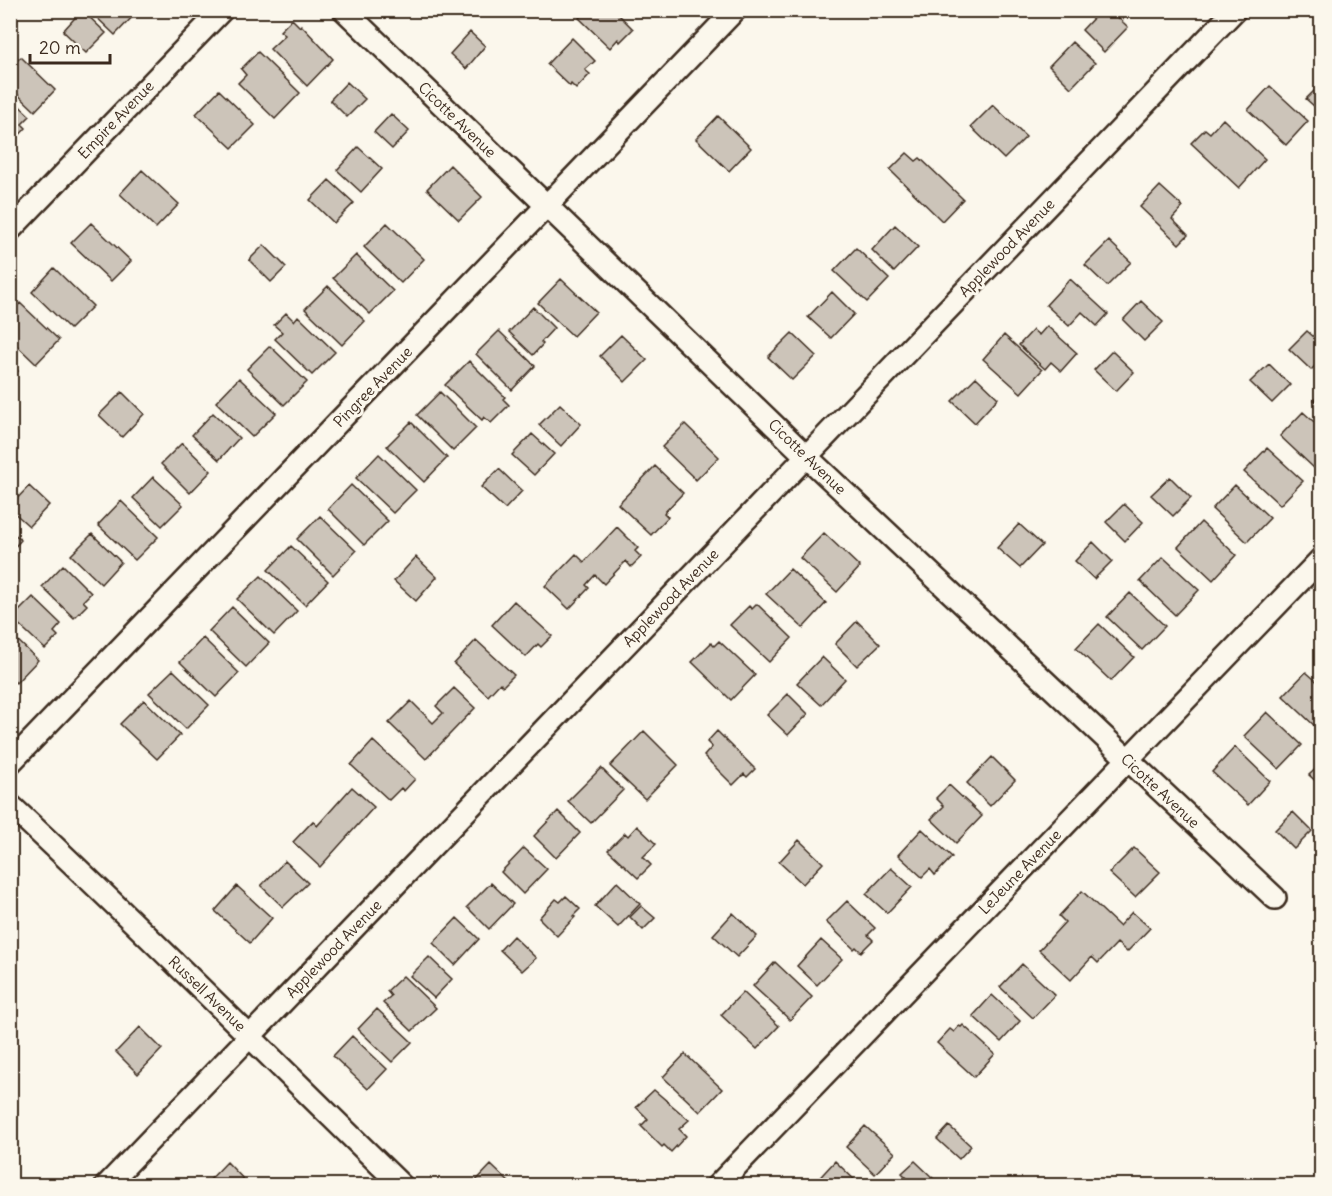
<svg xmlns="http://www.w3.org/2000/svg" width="1332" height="1196" viewBox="0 0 1332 1196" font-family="Delius,sans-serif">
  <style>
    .building { fill: #ccc4b9; stroke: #3b2a1e; stroke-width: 1.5 }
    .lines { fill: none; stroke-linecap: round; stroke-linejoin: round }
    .street-casing { stroke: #3b2a1e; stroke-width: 26 }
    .street { stroke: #fbf7ec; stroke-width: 21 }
    .labels { text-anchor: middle; stroke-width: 6; stroke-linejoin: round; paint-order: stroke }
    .street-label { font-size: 15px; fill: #3b2a1e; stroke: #fbf7ec }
  </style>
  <rect width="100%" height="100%" fill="#fbf7ec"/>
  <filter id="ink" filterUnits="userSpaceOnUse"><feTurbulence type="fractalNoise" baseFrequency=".0167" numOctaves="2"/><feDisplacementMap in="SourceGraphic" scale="12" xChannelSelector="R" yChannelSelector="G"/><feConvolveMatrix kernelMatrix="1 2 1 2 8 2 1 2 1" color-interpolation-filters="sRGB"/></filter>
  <g filter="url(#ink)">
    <!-- building -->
    <path class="building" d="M 82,10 L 106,33 L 86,53 L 63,31 Z
      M 89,10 L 136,10 L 137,12 L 115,35 Z
      M 587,10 L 614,10 L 633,29 L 620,42 L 618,39 L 610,48 L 579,18 Z
      M 1101,10 L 1110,10 L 1128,27 L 1104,52 L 1082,30 Z
      M 292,19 L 300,27 L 301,25 L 333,59 L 307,86 L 270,49 L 285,35 L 280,31 Z
      M 470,32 L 485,46 L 466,69 L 450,54 Z
      M 572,38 L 595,61 L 585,70 L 590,74 L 576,89 L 571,84 L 570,86 L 547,64 Z
      M 1072,42 L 1095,63 L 1071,88 L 1049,66 Z
      M 258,52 L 300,93 L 275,119 L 238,83 L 246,75 L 241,69 Z
      M 21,57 L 55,90 L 35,111 L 10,87 L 10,67 Z
      M 347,82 L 365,99 L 347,117 L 330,100 Z
      M 1322,83 L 1322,113 L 1306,99 Z
      M 1270,86 L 1308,121 L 1286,145 L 1248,110 Z
      M 219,90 L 255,125 L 232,148 L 196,114 Z
      M 10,97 L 30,116 L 22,124 L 26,128 L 14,141 L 10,137 Z
      M 993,105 L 1026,137 L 1004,159 L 971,127 Z
      M 391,114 L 409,131 L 392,149 L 374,132 Z
      M 718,116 L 751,148 L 729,171 L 696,139 Z
      M 1223,119 L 1265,159 L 1239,188 L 1191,143 L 1205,129 L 1210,133 Z
      M 358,147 L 382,169 L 361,192 L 337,170 Z
      M 907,153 L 916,161 L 920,158 L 963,199 L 942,221 L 890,170 Z
      M 450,165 L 482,197 L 459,220 L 427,189 Z
      M 142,170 L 179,204 L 156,228 L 120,194 Z
      M 329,180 L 354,203 L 334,223 L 310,200 Z
      M 1160,186 L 1183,207 L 1172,219 L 1188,235 L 1179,244 L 1140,207 Z
      M 91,223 L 131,261 L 111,281 L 71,243 Z
      M 387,223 L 424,259 L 401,283 L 364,247 Z
      M 895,225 L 918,247 L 894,272 L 872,250 Z
      M 1109,241 L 1131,262 L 1107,286 L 1085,265 Z
      M 264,245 L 286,267 L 271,282 L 249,260 Z
      M 856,248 L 889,279 L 867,302 L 834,271 Z
      M 356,255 L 393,291 L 370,314 L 333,278 Z
      M 54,268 L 93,306 L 70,329 L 32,292 Z
      M 561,279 L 596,312 L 573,336 L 538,303 Z
      M 1070,279 L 1108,314 L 1097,326 L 1082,312 L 1069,326 L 1046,305 Z
      M 328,286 L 365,321 L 342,345 L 305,309 Z
      M 832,292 L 854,314 L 831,338 L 808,317 Z
      M 1141,301 L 1163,322 L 1144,341 L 1123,320 Z
      M 20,303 L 59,340 L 36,364 L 10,339 L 10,325 L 17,319 L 11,313 Z
      M 533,307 L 554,328 L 541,342 L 543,344 L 533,355 L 509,332 Z
      M 286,313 L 294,321 L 298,316 L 335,352 L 312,375 L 275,339 L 282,332 L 274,325 Z
      M 1047,326 L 1077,353 L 1061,371 L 1051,362 L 1045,369 L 1019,345 L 1033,330 L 1039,335 Z
      M 499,331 L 535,366 L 512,390 L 476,354 Z
      M 1307,331 L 1322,344 L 1322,359 L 1311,370 L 1289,349 Z
      M 792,333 L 816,356 L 792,380 L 768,357 Z
      M 621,335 L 647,360 L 625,382 L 600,356 Z
      M 1004,335 L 1042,370 L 1021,393 L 983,359 Z
      M 270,346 L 307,382 L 284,405 L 247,369 Z
      M 1112,351 L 1134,372 L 1116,391 L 1094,370 Z
      M 469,361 L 505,397 L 503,399 L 509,405 L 491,423 L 484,417 L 482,420 L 445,385 Z
      M 10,364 L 18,371 L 10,379 Z
      M 1269,364 L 1290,385 L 1272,403 L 1250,382 Z
      M 976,377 L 998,398 L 975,423 L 952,401 Z
      M 239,378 L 276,413 L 252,437 L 216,402 Z
      M 122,392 L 144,414 L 122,437 L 99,415 Z
      M 440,392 L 476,428 L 453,451 L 417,415 Z
      M 1322,393 L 1322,407 L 1314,400 Z
      M 560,404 L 581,424 L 561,446 L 539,425 Z
      M 1303,412 L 1322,429 L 1322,462 L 1315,469 L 1280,436 Z
      M 213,413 L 239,438 L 219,460 L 192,435 Z
      M 411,422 L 447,458 L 424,482 L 387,446 Z
      M 685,424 L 719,457 L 696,480 L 662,447 Z
      M 532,434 L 554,454 L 534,475 L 512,455 Z
      M 182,443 L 211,471 L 190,493 L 161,464 Z
      M 1267,448 L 1303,481 L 1280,505 L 1244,472 Z
      M 379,454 L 416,490 L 393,513 L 356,478 Z
      M 655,466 L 683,493 L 664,513 L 668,517 L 651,535 L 618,504 Z
      M 499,469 L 522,491 L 505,509 L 481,487 Z
      M 153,477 L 183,505 L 162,526 L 133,498 Z
      M 1170,477 L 1191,498 L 1173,516 L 1151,495 Z
      M 351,485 L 388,521 L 364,545 L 328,509 Z
      M 1235,485 L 1270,518 L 1247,542 L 1212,509 Z
      M 29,486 L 49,505 L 29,526 L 10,509 L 10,506 Z
      M 121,501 L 158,537 L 135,560 L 98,525 Z
      M 1124,504 L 1143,522 L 1125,541 L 1106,522 Z
      M 320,516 L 356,551 L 333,575 L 297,539 Z
      M 1201,522 L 1236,555 L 1213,580 L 1178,547 Z
      M 1019,524 L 1042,545 L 1020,568 L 997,548 Z
      M 617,527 L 638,548 L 635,551 L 641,557 L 631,567 L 626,561 L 604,584 L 595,575 L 586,585 L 589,588 L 569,609 L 545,586 L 576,554 L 584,562 Z
      M 10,530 L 21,540 L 10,552 Z
      M 824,533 L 860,567 L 837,592 L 800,558 Z
      M 92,534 L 121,562 L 101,584 L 71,555 Z
      M 1093,542 L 1112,561 L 1094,579 L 1075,561 Z
      M 291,546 L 328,581 L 305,605 L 268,570 Z
      M 416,557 L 437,577 L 416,601 L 394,581 Z
      M 1163,557 L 1199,590 L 1175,615 L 1140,581 Z
      M 63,565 L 91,593 L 83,601 L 87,605 L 74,618 L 42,587 Z
      M 790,569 L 826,603 L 803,628 L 766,594 Z
      M 261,576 L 297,611 L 274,635 L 237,599 Z
      M 1130,593 L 1165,626 L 1142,650 L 1107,617 Z
      M 33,597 L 61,624 L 54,632 L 58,636 L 45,649 L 12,618 Z
      M 514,601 L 552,636 L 541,647 L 538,644 L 526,657 L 492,625 Z
      M 757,604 L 792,638 L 769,662 L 730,625 L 749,606 L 752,609 Z
      M 232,607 L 269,643 L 246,667 L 209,631 Z
      M 857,621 L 880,644 L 857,666 L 835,644 Z
      M 1099,624 L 1134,657 L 1111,681 L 1076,648 Z
      M 10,633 L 38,660 L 16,683 L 10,677 Z
      M 203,638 L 239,673 L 216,697 L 180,662 Z
      M 476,640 L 514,675 L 503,686 L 500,683 L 488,696 L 454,664 Z
      M 719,641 L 755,675 L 731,700 L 692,662 L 711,643 L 714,646 Z
      M 822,657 L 845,679 L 821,705 L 797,683 Z
      M 173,670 L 209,705 L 186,729 L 149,693 Z
      M 1306,672 L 1322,686 L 1322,725 L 1318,729 L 1283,696 Z
      M 454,688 L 475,708 L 426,759 L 389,723 L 411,701 L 433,723 L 443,713 L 436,706 Z
      M 788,694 L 808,714 L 788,735 L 767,715 Z
      M 144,700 L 180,735 L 157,759 L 120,724 Z
      M 1267,712 L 1302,745 L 1279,769 L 1244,736 Z
      M 644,731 L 678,765 L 645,799 L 610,766 Z
      M 717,731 L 755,769 L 747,777 L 744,774 L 733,785 L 704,756 L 712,747 L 707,742 Z
      M 373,741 L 415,779 L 404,791 L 401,788 L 389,800 L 351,765 Z
      M 1235,747 L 1270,781 L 1248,805 L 1212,772 Z
      M 992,757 L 1015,780 L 990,806 L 967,783 Z
      M 1322,763 L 1322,787 L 1309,775 Z
      M 601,768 L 623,790 L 591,823 L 568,801 Z
      M 949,785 L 982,816 L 956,843 L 931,819 L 944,806 L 936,798 Z
      M 352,787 L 374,807 L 320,867 L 293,842 L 313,821 L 317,826 Z
      M 558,811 L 580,833 L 556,858 L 534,836 Z
      M 1293,812 L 1312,831 L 1294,849 L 1275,830 Z
      M 637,826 L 656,844 L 643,857 L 651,865 L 638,878 L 608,850 L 625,833 L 628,836 Z
      M 922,829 L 952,857 L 935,875 L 930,869 L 922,877 L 898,855 Z
      M 799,840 L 823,863 L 803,884 L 779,862 Z
      M 524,848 L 547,869 L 523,894 L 501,872 Z
      M 1134,848 L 1160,872 L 1135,897 L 1109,873 Z
      M 285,861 L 308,883 L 283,907 L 261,886 Z
      M 891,868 L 912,887 L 887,913 L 866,894 Z
      M 617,882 L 640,904 L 618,927 L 595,906 Z
      M 491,883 L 513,904 L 489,929 L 467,907 Z
      M 237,886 L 272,918 L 250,943 L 215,911 Z
      M 1082,891 L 1119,926 L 1132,912 L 1150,928 L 1127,952 L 1117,943 L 1098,963 L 1092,957 L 1071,980 L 1039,950 L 1065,922 L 1059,916 Z
      M 566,896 L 580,909 L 573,916 L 575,917 L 557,936 L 539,918 L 556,899 L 560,902 Z
      M 847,901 L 875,928 L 868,935 L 873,940 L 861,952 L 856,947 L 854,949 L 826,922 Z
      M 641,906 L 655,918 L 643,930 L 630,917 Z
      M 733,913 L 757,936 L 737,957 L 713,935 Z
      M 457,918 L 479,939 L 455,965 L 433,943 Z
      M 513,936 L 536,958 L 522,971 L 500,950 Z
      M 821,940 L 842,959 L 817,985 L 797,966 Z
      M 429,957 L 452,979 L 434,998 L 410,976 Z
      M 775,962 L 812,997 L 790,1020 L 753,986 Z
      M 1022,964 L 1055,995 L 1033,1018 L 1000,987 Z
      M 403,976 L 436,1008 L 412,1031 L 383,1003 L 391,996 L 387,991 Z
      M 743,992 L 779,1026 L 757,1049 L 721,1015 Z
      M 992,995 L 1020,1021 L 1001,1042 L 973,1016 Z
      M 377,1009 L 412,1042 L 392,1062 L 358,1029 Z
      M 963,1025 L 995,1054 L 974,1077 L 937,1043 L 950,1029 L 954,1032 L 959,1026 L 961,1027 Z
      M 140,1027 L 162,1049 L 138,1074 L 116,1052 Z
      M 352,1036 L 387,1069 L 368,1089 L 333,1056 Z
      M 685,1054 L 722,1089 L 700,1112 L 663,1077 Z
      M 654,1090 L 689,1120 L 679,1129 L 686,1136 L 671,1152 L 664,1145 L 662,1147 L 641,1126 L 648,1119 L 636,1107 Z
      M 865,1126 L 895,1153 L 875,1174 L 846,1147 Z
      M 949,1126 L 971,1146 L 959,1159 L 937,1139 Z
      M 835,1161 L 861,1186 L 812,1186 Z
      M 915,1161 L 936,1181 L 932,1186 L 915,1186 L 902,1173 Z
      M 227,1162 L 250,1186 L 204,1186 Z
      M 491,1165 L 512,1185 L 512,1186 L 471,1186 Z"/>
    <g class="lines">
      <defs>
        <path id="street" d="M 344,10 L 807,457 L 1275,898
          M 10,230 L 222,10
          M 10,763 L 735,10
          M 10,805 C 144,929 271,1059 402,1186
          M 106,1186 L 1235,10
          M 717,1186 L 1322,558"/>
      </defs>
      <!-- street casing -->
      <use href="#street" class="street-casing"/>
      <!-- street -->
      <use href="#street" class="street"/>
    </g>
  </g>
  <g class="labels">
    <!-- street labels -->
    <g class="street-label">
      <text transform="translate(116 120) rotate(-46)" y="5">Empire Avenue</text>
      <text transform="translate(457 120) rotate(44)" y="5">Cicotte Avenue</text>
      <text transform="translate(1007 248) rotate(-46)" y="5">Applewood Avenue</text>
      <text transform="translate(373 387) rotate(-46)" y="5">Pingree Avenue</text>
      <text transform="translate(807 457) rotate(44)" y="5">Cicotte Avenue</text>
      <text transform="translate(671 598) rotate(-46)" y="5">Applewood Avenue</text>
      <text transform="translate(1160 791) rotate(43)" y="5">Cicotte Avenue</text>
      <text transform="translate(1020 872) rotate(-46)" y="5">LeJeune Avenue</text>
      <text transform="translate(334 949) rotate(-46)" y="5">Applewood Avenue</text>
      <text transform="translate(207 994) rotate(44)" y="5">Russell Avenue</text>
    </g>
  </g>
  <!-- margin -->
  <rect width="1332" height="1196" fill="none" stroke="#fbf7ec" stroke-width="36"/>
  <rect x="18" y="18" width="1296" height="1160" fill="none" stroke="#3b2a1e" stroke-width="2" filter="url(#ink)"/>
  <!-- scale -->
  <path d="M30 54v9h80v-9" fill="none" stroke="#3b2a1e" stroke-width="3"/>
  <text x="39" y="54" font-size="18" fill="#3b2a1e" stroke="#fbf7ec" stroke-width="4.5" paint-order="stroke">20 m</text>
</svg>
